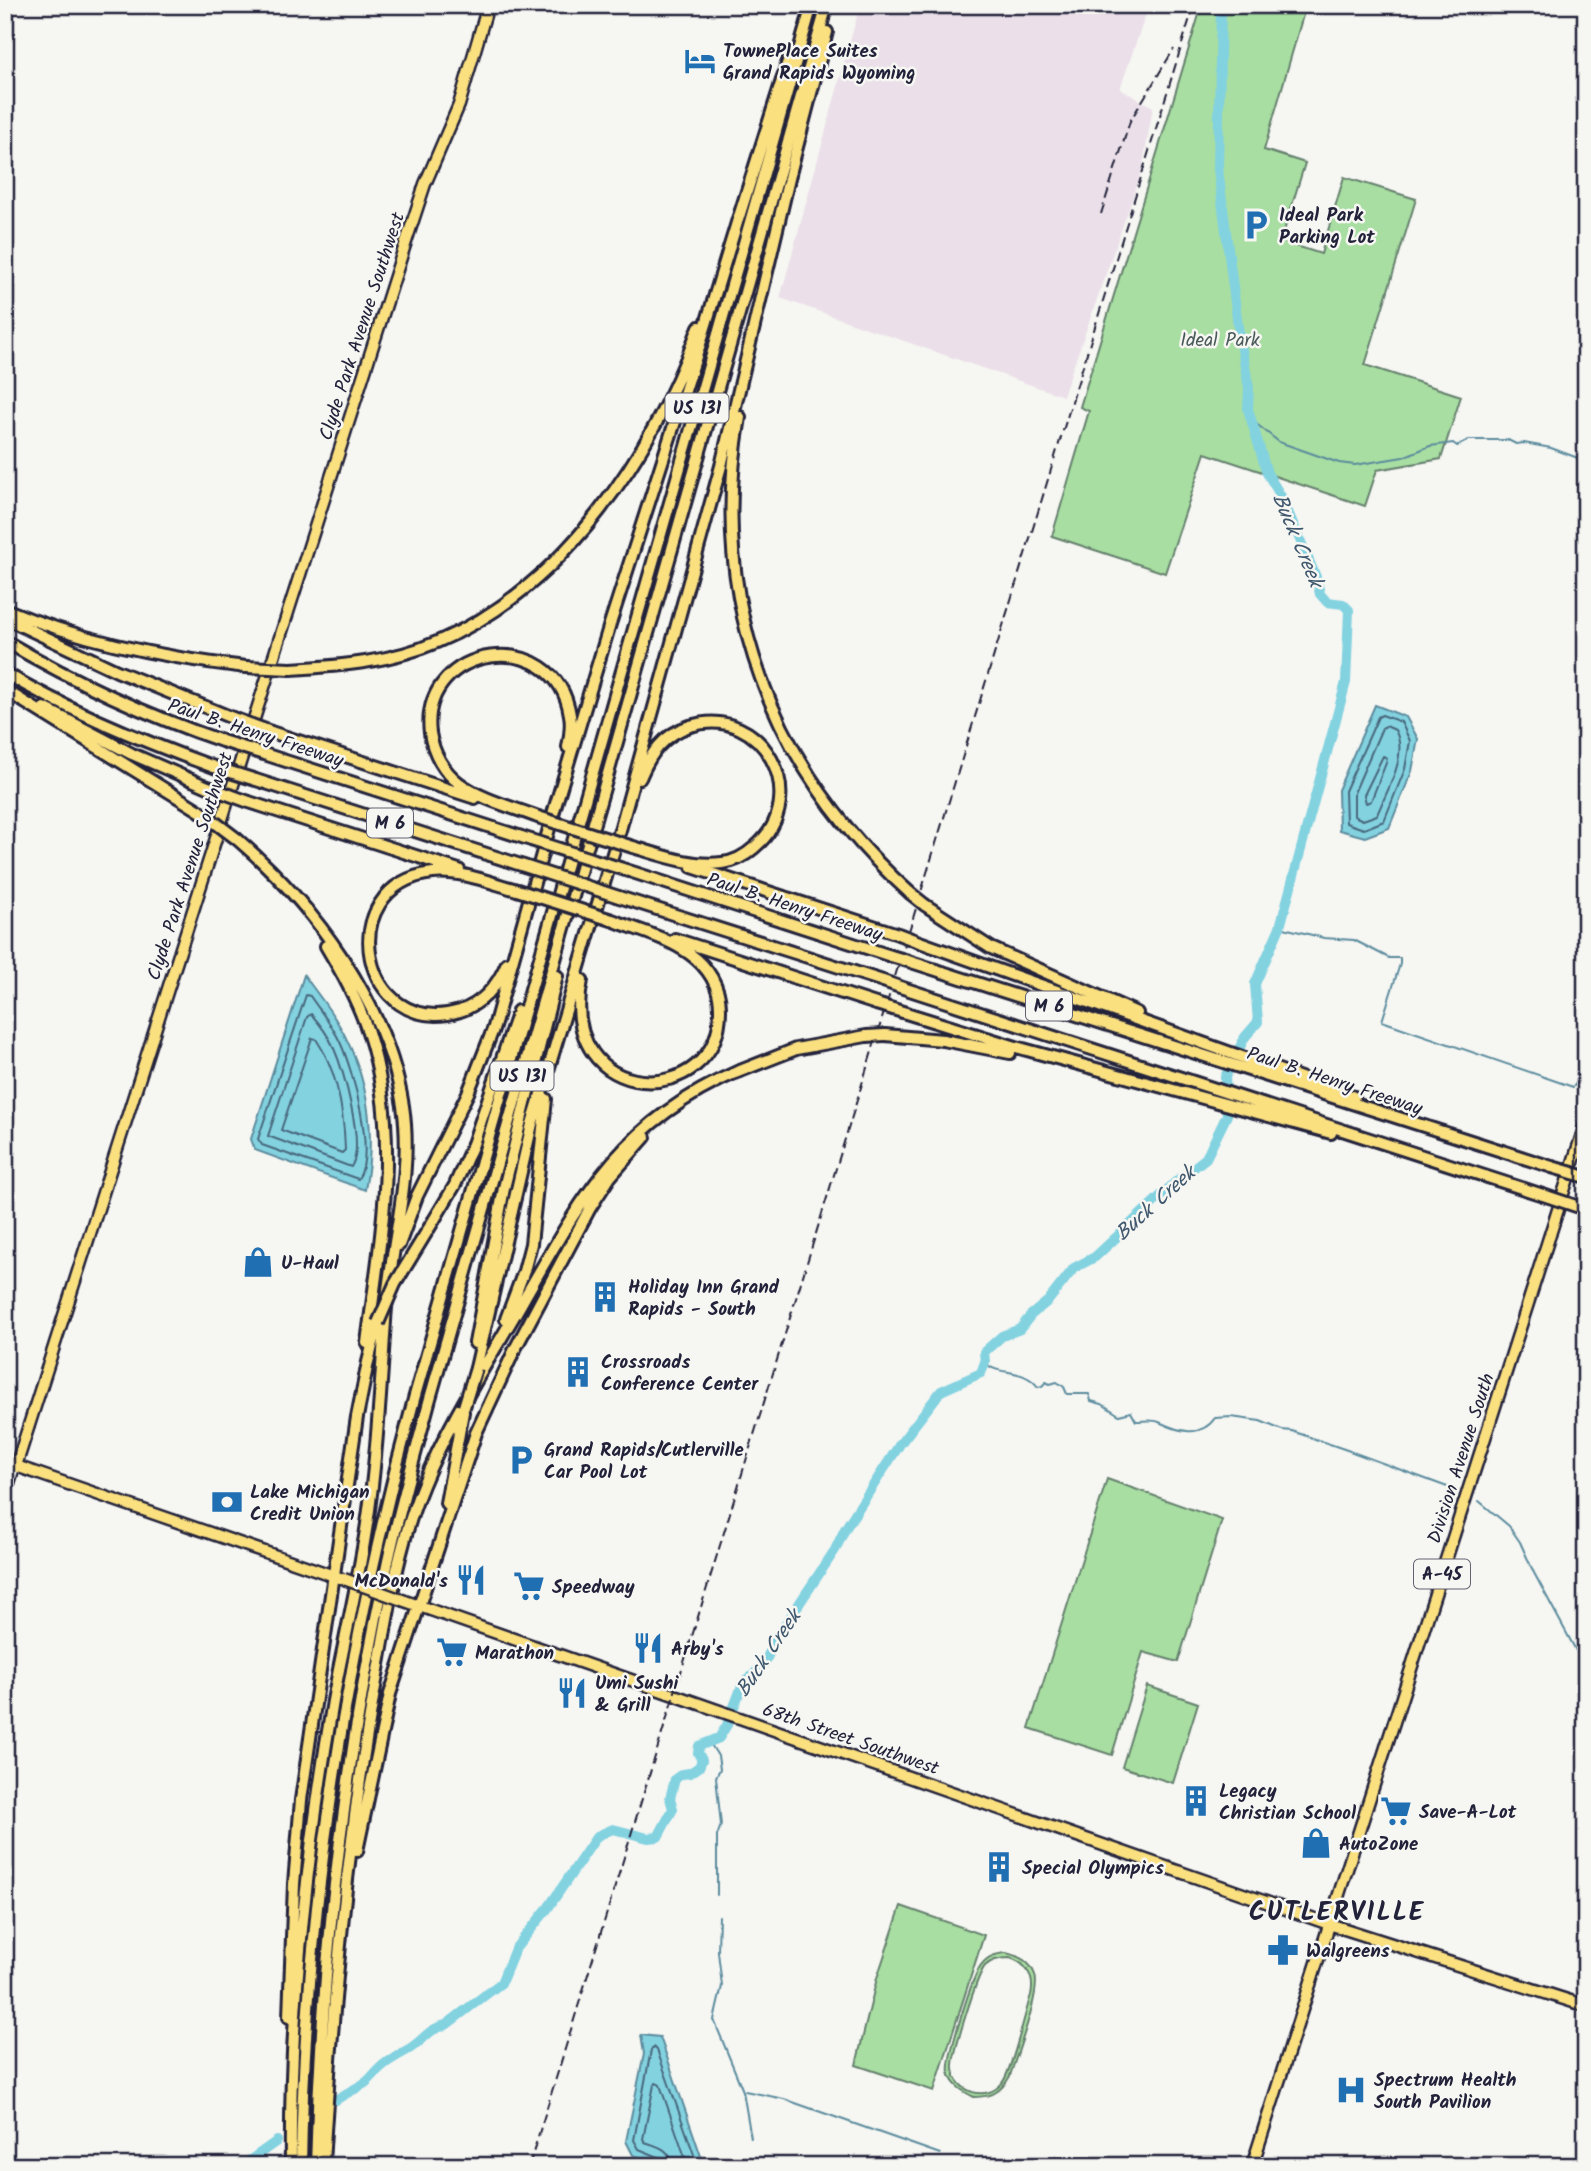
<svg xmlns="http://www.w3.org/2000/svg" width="1591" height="2171" viewBox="0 0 1591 2171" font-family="Kalam,sans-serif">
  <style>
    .built { fill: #ebe0e9 }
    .green { fill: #a8dea1; stroke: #65806e; stroke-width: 2; fill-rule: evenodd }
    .water { fill: #83d2e0; stroke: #5c8c9e; stroke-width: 2 }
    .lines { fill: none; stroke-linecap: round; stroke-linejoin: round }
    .shore { stroke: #49687d; stroke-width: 2 }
    .stream { stroke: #5c8c9e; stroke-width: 2 }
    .river { stroke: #83d2e0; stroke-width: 10 }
    .minor-casing { stroke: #22223b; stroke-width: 12 }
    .major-casing { stroke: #22223b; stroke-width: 15 }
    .highway-casing { stroke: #22223b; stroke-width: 16 }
    .minor { stroke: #f6f6f2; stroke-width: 7 }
    .major { stroke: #fbe080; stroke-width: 10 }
    .highway { stroke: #fbe080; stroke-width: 10 }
    .rail { stroke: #22223b; stroke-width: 2; stroke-dasharray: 10 5; stroke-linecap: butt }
    .major-bridge-casing { stroke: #22223b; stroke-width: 15; stroke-linecap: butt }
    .highway-bridge-casing { stroke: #22223b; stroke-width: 16; stroke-linecap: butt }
    .major-bridge { stroke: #fbe080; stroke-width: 10 }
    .highway-bridge { stroke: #fbe080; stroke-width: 10 }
    .labels { text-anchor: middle; stroke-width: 5; stroke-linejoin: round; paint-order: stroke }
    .shield { fill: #f6f6f2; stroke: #626272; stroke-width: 2 }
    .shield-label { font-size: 18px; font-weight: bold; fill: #22223b }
    .poi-label { font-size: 19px; font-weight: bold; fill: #22223b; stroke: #f6f6f2; text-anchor: start }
    .street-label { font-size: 19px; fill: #22223b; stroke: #f6f6f2 }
    .park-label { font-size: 19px; fill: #4a5a5a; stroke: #f6f6f2 }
    .water-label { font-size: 21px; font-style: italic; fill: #3f576d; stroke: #f6f6f2 }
    .district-label { font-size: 26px; font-weight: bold; letter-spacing: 2px; fill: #22223b; stroke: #f6f6f2 }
  </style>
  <rect width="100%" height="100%" fill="#f6f6f2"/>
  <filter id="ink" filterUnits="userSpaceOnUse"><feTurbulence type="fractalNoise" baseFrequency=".0143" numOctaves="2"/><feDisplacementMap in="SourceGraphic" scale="14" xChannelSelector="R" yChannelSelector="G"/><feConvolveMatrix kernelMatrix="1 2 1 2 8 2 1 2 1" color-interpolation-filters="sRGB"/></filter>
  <g filter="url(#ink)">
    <!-- built -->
    <path class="built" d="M 860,5 L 1149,5 L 1120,89 L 1153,107 L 1142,171 L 1063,396 L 780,298 Z"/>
    <!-- green -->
    <path class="green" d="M 1202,5 L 1306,5 L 1264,150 L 1305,163 L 1281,241 L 1321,254 L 1344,177 L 1416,199 L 1365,365 L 1461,396 L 1441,459 L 1377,470 L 1365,506 L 1205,453 L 1165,573 L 1052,536 L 1089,411 L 1080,407 Z
      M 1107,1479 L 1222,1520 L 1178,1662 L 1143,1652 L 1112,1755 L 1029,1728 Z
      M 1147,1686 L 1198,1703 L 1173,1783 L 1122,1767 Z
      M 901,1906 L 984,1935 L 934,2091 L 856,2065 L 877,1978 Z
      M 1006,1953 C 1019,1956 1030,1961 1035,1975 C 1041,1993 1016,2056 1010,2076 C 1001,2092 992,2097 974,2097 C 962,2091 952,2085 949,2072 C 946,2060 973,1973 982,1964 C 988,1956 996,1954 1006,1953 ZM 1010,1958 C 1027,1963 1035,1978 1031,1995 C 1025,2013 1012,2071 1002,2083 C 987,2102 956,2093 953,2069 C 951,2058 977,1975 985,1966 C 992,1959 1001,1958 1010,1958 Z"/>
    <!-- water -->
    <path class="water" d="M 1375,705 L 1406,717 L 1418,739 L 1412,771 L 1389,828 L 1365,837 L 1339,830 L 1338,790 Z
      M 304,975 C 318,995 336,1016 346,1038 C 370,1086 375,1138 365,1190 L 255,1150 L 251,1139 Z
      M 641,2035 L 660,2037 L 703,2162 L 711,2166 L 666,2166 L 633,2155 L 626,2141 L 644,2054 Z"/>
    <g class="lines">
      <!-- shore -->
      <path class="shore" d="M 1382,715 L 1401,722 L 1410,741 L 1405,769 L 1384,821 L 1364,829 L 1346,823 L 1345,791 L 1378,717 Z
        M 1386,726 L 1395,730 C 1409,755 1387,790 1377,815 L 1363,820 L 1354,816 L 1354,793 L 1382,728 Z
        M 1383,756 L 1387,758 L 1386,763 L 1371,801 L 1366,803 L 1364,795 Z
        M 306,995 L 310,996 C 320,1011 333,1026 340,1042 C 353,1070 376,1153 358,1179 L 262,1145 L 258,1139 Z
        M 311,1014 C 319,1023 328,1035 333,1046 C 343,1069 366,1146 351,1167 L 268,1136 L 307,1017 Z
        M 312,1038 L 316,1039 C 337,1070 344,1113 345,1150 L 342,1153 L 281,1130 Z
        M 663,2166 L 661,2158 L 639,2149 L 634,2140 L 651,2050 L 654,2047 L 657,2050 L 698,2166
        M 672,2166 C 671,2149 659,2147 645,2142 L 643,2139 L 654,2085 L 656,2083 L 660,2085 L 688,2166"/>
      <!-- stream -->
      <path class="stream" d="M 1254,422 L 1279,442 L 1339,463 L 1355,465 L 1403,457 L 1430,446 L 1453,443 L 1457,446 L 1469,440 L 1508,440 L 1516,444 L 1524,443 L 1551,448 L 1586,461
        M 1280,927 L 1324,938 L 1354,940 L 1389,958 L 1400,958 L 1400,964 L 1382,1021 L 1573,1087 L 1581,1078 L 1586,1077
        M 985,1362 C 996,1377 1023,1366 1038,1387 L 1042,1386 L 1046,1382 L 1050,1384 L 1057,1382 L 1064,1387 L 1067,1394 L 1089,1394 L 1091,1401 L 1102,1404 L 1119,1415 L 1131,1412 L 1136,1421 C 1144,1421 1153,1419 1159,1422 C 1178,1431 1200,1439 1215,1418 L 1231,1417 L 1260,1421 L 1282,1430 L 1292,1431 L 1347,1450 L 1450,1488
        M 1479,1501 L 1509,1526 L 1520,1542 L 1534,1573 L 1586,1669
        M 710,1743 L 718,1756 L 720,1769 L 716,1777 L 721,1825 L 717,1836 L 717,1895
        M 719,1916 L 718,1952 L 722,1986 L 714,2020 L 743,2091 L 751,2138
        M 745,2091 L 784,2099 L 940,2154"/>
      <!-- river -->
      <path class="river" d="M 336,2100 C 346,2093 356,2089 365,2083 C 371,2079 375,2072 381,2067 C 390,2059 399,2055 409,2049 C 424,2040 429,2028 446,2025 L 501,1983 L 515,1949 L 548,1908 L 597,1836 L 613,1829 L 648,1838 L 658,1837 L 673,1809 L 670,1798 L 675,1779 L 682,1774 L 690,1773 L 699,1767 L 702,1760 L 698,1753 L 699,1746 L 719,1738 L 727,1725 L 742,1686 L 764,1664 L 777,1637 L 835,1550 L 845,1529 L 900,1444 L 941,1391 L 981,1373 L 985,1362 L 984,1352 L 1002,1336 L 1020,1329 L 1031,1315 L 1048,1301 L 1074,1268 L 1095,1257 L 1178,1180 L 1206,1158 L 1227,1115 L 1225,1077 L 1245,1037 L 1258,1022 L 1255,984 L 1280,927 L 1346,682 L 1349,610 L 1343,604 L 1327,602 L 1320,594 L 1316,577 L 1282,498 L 1267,473 L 1248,409 L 1249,388 L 1239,334 L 1218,169 L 1221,5
        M 242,2166 L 277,2141"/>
      <defs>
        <path id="minor" d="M 5,1462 L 16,1466 L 5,1500"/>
        <path id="major" d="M 340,1578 L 16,1466 L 404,248 L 425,184 L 459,105 L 488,5
          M 405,1601 L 1329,1924 L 1586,2006
          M 1252,2166 L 1586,1122"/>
        <path id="highway" d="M 738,220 L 789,58
          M 740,417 C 707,602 772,769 910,893
          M 5,609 C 81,641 165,658 246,667
          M 5,618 L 117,671 L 230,717
          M 5,641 C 75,682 146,715 222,741
          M 291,669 C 341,666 391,662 437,642 C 565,588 653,453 699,327
          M 5,673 C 71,712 142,741 214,767
          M 5,690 L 200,811
          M 44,708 L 132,754 L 208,787
          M 271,732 L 475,798
          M 264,754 L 531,840
          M 256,780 L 524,866
          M 249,802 L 459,870
          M 538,817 C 512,807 482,800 459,783 C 444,772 433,753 430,733 C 419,644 556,624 570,715 C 572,725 570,737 568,747
          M 237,839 C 314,905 387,1003 403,1106 C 414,1178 389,1249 385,1321 C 381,1381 378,1442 370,1502 C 362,1569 345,1634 333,1701 C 307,1853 289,2011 291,2166
          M 633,847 C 661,855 692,867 722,863 C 735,862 745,856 755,847 C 813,798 763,703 690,726 C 664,734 650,754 640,778
          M 692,867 L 898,934
          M 626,870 L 891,956
          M 619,897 L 883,981
          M 925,905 L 991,948 L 1137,1013
          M 675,939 L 876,1004
          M 914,940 L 1354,1097
          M 326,946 C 342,973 358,1001 368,1032 C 402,1135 380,1239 367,1343
          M 908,961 L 1552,1167
          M 507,963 C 498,985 484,1003 460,1011 C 361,1041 330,885 433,873 C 460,870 491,883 517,890
          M 582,980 C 556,1108 722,1112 720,1008 C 720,986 708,967 690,954 C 668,938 638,930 612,920
          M 900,987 L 1543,1195
          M 893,1009 L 1016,1047 L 1331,1133
          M 885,1035 L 943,1040 L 1010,1053
          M 735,1073 L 796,1049 L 866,1036
          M 434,1220 L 455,1185 L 473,1144 L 518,1011
          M 399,1245 L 417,1196 L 468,1093 L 494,1027 L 555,807 L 610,624 L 700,344 L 739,216
          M 506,1319 L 524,1271 L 531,1244 L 546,1099
          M 475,1343 L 504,1188 L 557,976
          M 476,1368 L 532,1124 L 620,830 L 721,466 L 791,170 L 827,32
          M 446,1503 L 463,1412
          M 357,1851 L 390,1694 L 476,1433 L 515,1349 L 590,1208 L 610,1177 L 645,1137
          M 289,2017 L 294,1884 L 301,1800 L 357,1417 L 368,1362 L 378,1323
          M 323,2163 C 333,1998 348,1833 378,1670 C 389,1608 399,1543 423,1485 C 450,1419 490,1359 525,1297 C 585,1192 623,1122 739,1071
          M 301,2166 C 305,1906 346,1650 414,1399 L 812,5
          M 316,2166 C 321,1962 344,1760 388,1561 C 400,1507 415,1455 429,1402 L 827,5"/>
      </defs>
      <!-- minor casing -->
      <use href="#minor" class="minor-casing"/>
      <!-- major casing -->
      <use href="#major" class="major-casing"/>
      <!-- highway casing -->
      <use href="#highway" class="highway-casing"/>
      <!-- minor -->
      <use href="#minor" class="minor"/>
      <!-- major -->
      <use href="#major" class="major"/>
      <!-- highway -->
      <use href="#highway" class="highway"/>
      <!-- rail -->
      <path class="rail" d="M 1101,214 L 1130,121 L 1174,49
        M 529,2166 L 1194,5"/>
      <defs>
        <path id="major-bridge" d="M 344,1579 L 405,1601"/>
        <path id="highway-bridge" d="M 246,667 L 291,669
          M 230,717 L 271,732
          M 222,741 L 264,754
          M 214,767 L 256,780
          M 208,787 L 249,802
          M 200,811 L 237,839
          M 538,817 L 633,847
          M 531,840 L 626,870
          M 524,866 L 619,897
          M 517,890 L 612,920
          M 910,893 L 925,905
          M 898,934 L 914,940
          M 891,956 L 908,961
          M 883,981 L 900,987
          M 876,1004 L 893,1009
          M 866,1036 L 885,1035
          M 1552,1167 L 1586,1177
          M 1543,1195 L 1579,1207
          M 378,1323 L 395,1284 L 434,1220
          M 464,1407 L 476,1368"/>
      </defs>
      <!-- major-bridge casing -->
      <use href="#major-bridge" class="major-bridge-casing"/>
      <!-- highway-bridge casing -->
      <use href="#highway-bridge" class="highway-bridge-casing"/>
      <!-- major-bridge -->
      <use href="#major-bridge" class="major-bridge"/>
      <!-- highway-bridge -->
      <use href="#highway-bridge" class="highway-bridge"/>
    </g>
  </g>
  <!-- icons -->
  <defs>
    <symbol id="hotel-bare" viewBox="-9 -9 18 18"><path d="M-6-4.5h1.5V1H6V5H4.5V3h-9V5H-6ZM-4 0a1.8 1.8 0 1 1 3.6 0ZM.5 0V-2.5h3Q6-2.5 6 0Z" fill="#1f6fb2" stroke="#f6f6f2" stroke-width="2.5" paint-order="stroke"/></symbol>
    <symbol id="parking-bare" viewBox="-9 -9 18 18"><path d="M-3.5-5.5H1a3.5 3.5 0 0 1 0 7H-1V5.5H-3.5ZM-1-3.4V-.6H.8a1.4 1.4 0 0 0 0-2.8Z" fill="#1f6fb2" stroke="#f6f6f2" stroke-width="2.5" paint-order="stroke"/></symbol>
    <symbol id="shop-bare" viewBox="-9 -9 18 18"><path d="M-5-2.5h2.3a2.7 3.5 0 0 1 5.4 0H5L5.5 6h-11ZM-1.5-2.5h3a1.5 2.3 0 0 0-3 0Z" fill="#1f6fb2" stroke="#f6f6f2" stroke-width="2.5" paint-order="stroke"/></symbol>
    <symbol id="building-bare" viewBox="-9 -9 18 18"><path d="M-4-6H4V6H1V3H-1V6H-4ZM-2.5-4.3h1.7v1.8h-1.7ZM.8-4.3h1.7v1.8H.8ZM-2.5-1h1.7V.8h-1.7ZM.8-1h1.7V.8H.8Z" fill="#1f6fb2" stroke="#f6f6f2" stroke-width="2.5" paint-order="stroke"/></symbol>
    <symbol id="bank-bare" viewBox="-9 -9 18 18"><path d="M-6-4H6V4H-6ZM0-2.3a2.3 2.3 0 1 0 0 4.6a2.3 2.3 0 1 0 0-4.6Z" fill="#1f6fb2" stroke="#f6f6f2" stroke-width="2.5" paint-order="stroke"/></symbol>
    <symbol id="restaurant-bare" viewBox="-9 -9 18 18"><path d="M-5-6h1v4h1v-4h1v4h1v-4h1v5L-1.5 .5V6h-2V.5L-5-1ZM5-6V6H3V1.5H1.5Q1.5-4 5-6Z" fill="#1f6fb2" stroke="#f6f6f2" stroke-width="2.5" paint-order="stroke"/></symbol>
    <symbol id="supermarket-bare" viewBox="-9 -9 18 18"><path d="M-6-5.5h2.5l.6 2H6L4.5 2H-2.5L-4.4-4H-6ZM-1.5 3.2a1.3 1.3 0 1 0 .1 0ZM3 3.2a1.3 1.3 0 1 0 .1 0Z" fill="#1f6fb2" stroke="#f6f6f2" stroke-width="2.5" paint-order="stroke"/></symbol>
    <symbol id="pharmacy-bare" viewBox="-9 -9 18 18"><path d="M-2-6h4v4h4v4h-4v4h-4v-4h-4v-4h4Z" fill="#1f6fb2" stroke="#f6f6f2" stroke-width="2.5" paint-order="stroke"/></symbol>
    <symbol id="hospital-bare" viewBox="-9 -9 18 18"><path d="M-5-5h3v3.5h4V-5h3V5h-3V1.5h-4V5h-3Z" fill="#1f6fb2" stroke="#f6f6f2" stroke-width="2.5" paint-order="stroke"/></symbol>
  </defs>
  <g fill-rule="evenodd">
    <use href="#hotel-bare" x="678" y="39" width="44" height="44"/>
    <use href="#parking-bare" x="1234" y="203" width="44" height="44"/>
    <use href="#shop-bare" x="236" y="1240" width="44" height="44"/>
    <use href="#building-bare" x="583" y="1275" width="44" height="44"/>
    <use href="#building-bare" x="556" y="1350" width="44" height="44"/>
    <use href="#parking-bare" x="499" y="1438" width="44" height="44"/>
    <use href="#bank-bare" x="205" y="1480" width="44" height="44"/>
    <use href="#restaurant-bare" x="449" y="1558" width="44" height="44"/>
    <use href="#supermarket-bare" x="507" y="1564" width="44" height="44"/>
    <use href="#restaurant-bare" x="626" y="1626" width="44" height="44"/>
    <use href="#supermarket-bare" x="430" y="1630" width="44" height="44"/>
    <use href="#restaurant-bare" x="550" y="1671" width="44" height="44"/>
    <use href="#building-bare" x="1174" y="1779" width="44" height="44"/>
    <use href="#supermarket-bare" x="1374" y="1789" width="44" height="44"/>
    <use href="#shop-bare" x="1294" y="1821" width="44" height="44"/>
    <use href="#building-bare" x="977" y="1845" width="44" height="44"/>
    <use href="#pharmacy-bare" x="1261" y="1928" width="44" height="44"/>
    <use href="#hospital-bare" x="1329" y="2068" width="44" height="44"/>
  </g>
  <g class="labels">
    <!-- shield labels -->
    <g class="shield">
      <rect x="665.5" y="393.5" width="63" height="29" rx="5"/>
      <rect x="367" y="808.5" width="46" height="29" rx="5"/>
      <rect x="1026" y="991.5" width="46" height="29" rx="5"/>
      <rect x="490.5" y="1061.5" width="63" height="29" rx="5"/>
      <rect x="1414" y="1559.5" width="56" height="29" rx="5"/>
    </g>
    <g class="shield-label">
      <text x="697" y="414">US 131</text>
      <text x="390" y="829">M 6</text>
      <text x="1049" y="1012">M 6</text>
      <text x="522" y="1082">US 131</text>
      <text x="1442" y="1580">A-45</text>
    </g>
    <!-- poi labels -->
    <g class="poi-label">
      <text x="723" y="57">TownePlace Suites<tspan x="723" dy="22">Grand Rapids Wyoming</tspan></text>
      <text x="1279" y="221">Ideal Park<tspan x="1279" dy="22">Parking Lot</tspan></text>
      <text x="281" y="1269">U-Haul</text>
      <text x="628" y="1293">Holiday Inn Grand<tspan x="628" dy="22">Rapids - South</tspan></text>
      <text x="601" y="1368">Crossroads<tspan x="601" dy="22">Conference Center</tspan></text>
      <text x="544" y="1456">Grand Rapids/Cutlerville<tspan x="544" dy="22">Car Pool Lot</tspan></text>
      <text x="250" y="1498">Lake Michigan<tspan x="250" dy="22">Credit Union</tspan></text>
      <text x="448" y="1587" text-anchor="end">McDonald's</text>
      <text x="552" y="1593">Speedway</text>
      <text x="671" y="1655">Arby's</text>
      <text x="475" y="1659">Marathon</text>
      <text x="595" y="1689">Umi Sushi<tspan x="595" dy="22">&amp; Grill</tspan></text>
      <text x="1219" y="1797">Legacy<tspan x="1219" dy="22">Christian School</tspan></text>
      <text x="1419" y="1818">Save-A-Lot</text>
      <text x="1339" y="1850">AutoZone</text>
      <text x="1022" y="1874">Special Olympics</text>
      <text x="1306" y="1957">Walgreens</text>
      <text x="1374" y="2086">Spectrum Health<tspan x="1374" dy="22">South Pavilion</tspan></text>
    </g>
    <!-- street labels -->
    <g class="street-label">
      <text transform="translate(361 326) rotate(-72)" y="7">Clyde Park Avenue Southwest</text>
      <text transform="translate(256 732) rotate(18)" y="7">Paul B. Henry Freeway</text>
      <text transform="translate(189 866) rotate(-72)" y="7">Clyde Park Avenue Southwest</text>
      <text transform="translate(795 906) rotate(18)" y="7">Paul B. Henry Freeway</text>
      <text transform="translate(1335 1080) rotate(18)" y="7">Paul B. Henry Freeway</text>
      <text transform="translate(1460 1458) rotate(-72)" y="7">Division Avenue South</text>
      <text transform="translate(851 1738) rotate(19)" y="7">68th Street Southwest</text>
    </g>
    <!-- park labels -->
    <g class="park-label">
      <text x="1220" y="346">Ideal Park</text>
    </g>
    <!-- water labels -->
    <g class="water-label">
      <text transform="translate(1298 540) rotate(67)" y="7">Buck Creek</text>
      <text transform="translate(1155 1203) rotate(-42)" y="7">Buck Creek</text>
      <text transform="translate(768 1653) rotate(-56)" y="7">Buck Creek</text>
    </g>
    <!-- district labels -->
    <g class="district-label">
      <text x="1337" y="1920">CUTLERVILLE</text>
    </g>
  </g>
  <!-- margin -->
  <rect width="1591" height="2171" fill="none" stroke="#f6f6f2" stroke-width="28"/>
  <rect x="14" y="14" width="1563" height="2143" fill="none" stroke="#22223b" stroke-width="2.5" filter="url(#ink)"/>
</svg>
